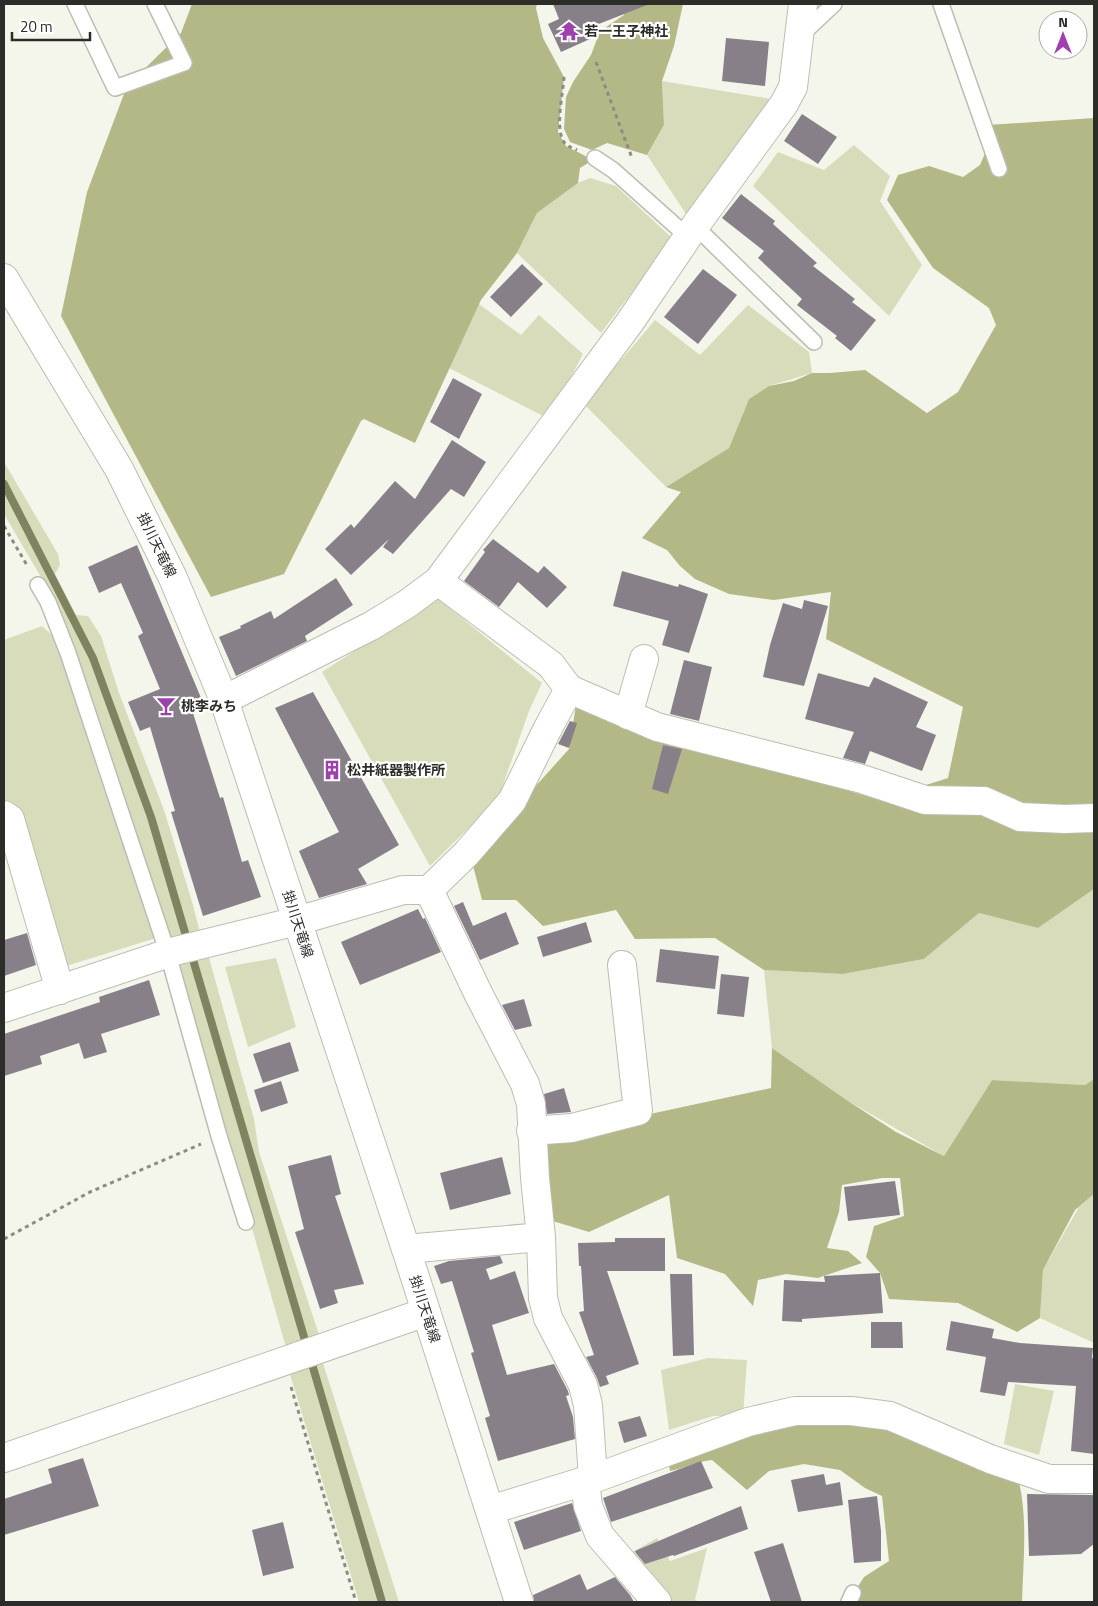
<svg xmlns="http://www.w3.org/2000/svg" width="1098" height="1606" viewBox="0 0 1098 1606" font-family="'Titillium Web','Noto Sans JP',sans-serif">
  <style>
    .green { fill: #d9dcba }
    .forest { fill: #b4b886 }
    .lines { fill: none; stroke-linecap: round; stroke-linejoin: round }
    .stream { stroke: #80835f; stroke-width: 8 }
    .building { fill: #888089 }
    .lane-casing { stroke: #bcbdb2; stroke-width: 18 }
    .street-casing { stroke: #bcbdb2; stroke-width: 30 }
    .secondary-casing { stroke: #bcbdb2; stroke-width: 30 }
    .primary-casing { stroke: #bcbdb2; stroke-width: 30 }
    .path { stroke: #8b8c84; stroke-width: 3; stroke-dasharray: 4 4; stroke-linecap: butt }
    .lane { stroke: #fff; stroke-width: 15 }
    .street { stroke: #fff; stroke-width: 28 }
    .secondary { stroke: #fff; stroke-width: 28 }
    .primary { stroke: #fff; stroke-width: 28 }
    .labels { text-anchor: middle; stroke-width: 4.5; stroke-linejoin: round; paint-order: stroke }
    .poi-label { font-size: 14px; font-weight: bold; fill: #2c2c28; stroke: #fff; text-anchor: start }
    .street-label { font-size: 14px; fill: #2c2c28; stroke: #fff }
  </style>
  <rect width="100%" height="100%" fill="#f5f6eb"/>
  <!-- green -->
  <path class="green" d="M 662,81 L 777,100 L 601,333 L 517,253 L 537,213 L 578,183 L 590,178 L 616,186 L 671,237 L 688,217 L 647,155 L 664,125 Z
    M 854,145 L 890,176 L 880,201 L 922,265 L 889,316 L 753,186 L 778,152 L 824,170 Z
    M 479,304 L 521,335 L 539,315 L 583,354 L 549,419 L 449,368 Z
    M 748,305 L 809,352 L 812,373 L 769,386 L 749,399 L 729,448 L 666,487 L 584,404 L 655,320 L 700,355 Z
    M 4,462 L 58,554 L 60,565 L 55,574 L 76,615 L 88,616 L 101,636 L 119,693 L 164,810 L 193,905 L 201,936 L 171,942 L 85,681 L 42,579 L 4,514 Z
    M 437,598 L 542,683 L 529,711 L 498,799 L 430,866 L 322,672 Z
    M 42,626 L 55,638 L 101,781 L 156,938 L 63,967 L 4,825 L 4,640 Z
    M 1094,889 L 1094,1079 L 1085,1085 L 992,1080 L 944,1156 L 848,1101 L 772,1048 L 764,970 L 843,974 L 924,959 L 979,913 L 1038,928 Z
    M 206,947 L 254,1119 L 259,1152 L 321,1341 L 287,1351 L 174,955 Z
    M 276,958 L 296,1027 L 248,1047 L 225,967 Z
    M 1094,1194 L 1094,1343 L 1040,1318 L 1043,1270 L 1079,1207 Z
    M 708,1358 L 747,1360 L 743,1416 L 713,1416 L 669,1430 L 661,1370 Z
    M 322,1360 L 399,1602 L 359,1602 L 289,1371 Z
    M 1015,1384 L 1054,1391 L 1039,1455 L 1004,1444 Z
    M 657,1538 L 670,1561 L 707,1548 L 695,1600 L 703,1602 L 668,1602 L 627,1555 Z"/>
  <!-- forest -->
  <path class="forest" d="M 192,4 L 537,4 L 536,8 L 543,38 L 564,77 L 558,132 L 566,146 L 593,160 L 580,168 L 578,183 L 537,213 L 517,253 L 481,300 L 415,443 L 364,419 L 361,421 L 284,574 L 211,597 L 61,316 L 87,192 L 127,86 L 181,33 Z
    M 620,4 L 683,4 L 674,46 L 662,81 L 664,125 L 647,155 L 607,143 L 592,150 L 570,142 L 564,129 L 566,97 L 573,82 L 591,55 L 600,31 L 624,15 Z
    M 1094,118 L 1094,889 L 1038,928 L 979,913 L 924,959 L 843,974 L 764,970 L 715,938 L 635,939 L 616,910 L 543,926 L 516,900 L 482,900 L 471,858 L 569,749 L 577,699 L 657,732 L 879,800 L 948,778 L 963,707 L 826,639 L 831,592 L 774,600 L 729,594 L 695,579 L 680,566 L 667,550 L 642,538 L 681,492 L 666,487 L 729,448 L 749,399 L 769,386 L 794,381 L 812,373 L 830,373 L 865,370 L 927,413 L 958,392 L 996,325 L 989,308 L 933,268 L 887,200 L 898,175 L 929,166 L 963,177 L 980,165 L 988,146 L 988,125 Z
    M 772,1048 L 848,1101 L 896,1132 L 944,1156 L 992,1080 L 1085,1085 L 1094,1079 L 1094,1194 L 1075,1210 L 1043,1270 L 1040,1318 L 1017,1332 L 958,1303 L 889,1299 L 880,1273 L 866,1257 L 874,1226 L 904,1216 L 900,1178 L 882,1178 L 842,1185 L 839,1212 L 827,1248 L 848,1251 L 862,1263 L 818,1278 L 786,1274 L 758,1280 L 753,1306 L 725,1274 L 677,1258 L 669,1195 L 589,1232 L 546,1219 L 537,1144 L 650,1114 L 771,1088 Z
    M 780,1418 L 868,1419 L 1019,1482 C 1028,1521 1023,1563 1022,1602 L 848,1602 L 864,1577 L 889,1561 L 882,1496 L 865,1488 L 840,1470 L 804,1464 L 769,1471 L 747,1490 L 712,1460 C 698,1461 685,1468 670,1471 L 669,1465 Z"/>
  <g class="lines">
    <!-- stream -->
    <path class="stream" d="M 4,484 L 93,658 L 151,817 L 382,1602"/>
  </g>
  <!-- building -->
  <path class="building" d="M 553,4 L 646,4 L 647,5 L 586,29 L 590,39 L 561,52 L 548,24 L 559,19 Z
    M 726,38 L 769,42 L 765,86 L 722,81 Z
    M 802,114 L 837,137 L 818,164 L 784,141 Z
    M 741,194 L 775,221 L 773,224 L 817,263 L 813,266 L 855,299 L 852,302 L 876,320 L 851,351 L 835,338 L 837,336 L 797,305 L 802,299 L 758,258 L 764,251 L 722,218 Z
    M 522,264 L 543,284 L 511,317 L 490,297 Z
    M 703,269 L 737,295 L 698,344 L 664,317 Z
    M 453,378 L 482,394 L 459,439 L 430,422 Z
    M 452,440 L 486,462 L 464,497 L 451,489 L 393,554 L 383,547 L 389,539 L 351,575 L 325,549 L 351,524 L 354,528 L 395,481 L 415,499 Z
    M 493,539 L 538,573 L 544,566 L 567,587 L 547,608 L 518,582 L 499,607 L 464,581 L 485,552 L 483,550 Z
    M 137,545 L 204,705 L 192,710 L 220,798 L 223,797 L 242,862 L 248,860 L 261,897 L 203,916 L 171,812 L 175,811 L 150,727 L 140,731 L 128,702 L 160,689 L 138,636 L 143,633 L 121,583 L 99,593 L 88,567 Z
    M 622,571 L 678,587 L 679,584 L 708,594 L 689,653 L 662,645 L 669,621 L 613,606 Z
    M 336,578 L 353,605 L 305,636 L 307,641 L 236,676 L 219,637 L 241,628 L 240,626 L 271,611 L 274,619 Z
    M 804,600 L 828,606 L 804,686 L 763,677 L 770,645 L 783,603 L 802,609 Z
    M 684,660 L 712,667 L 699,721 L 670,714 Z
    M 818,673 L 869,687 L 874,677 L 928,702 L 916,727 L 936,735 L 922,771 L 870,751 L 865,764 L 843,758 L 854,732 L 805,719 Z
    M 313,692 L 399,845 L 358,869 L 367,884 L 319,898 L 299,851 L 339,832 L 275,708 Z
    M 570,721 L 577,723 L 569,748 L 558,744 Z
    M 663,745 L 682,749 L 668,794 L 652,789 Z
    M 463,902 L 473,926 L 506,912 L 519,944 L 480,960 L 454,906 Z
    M 418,909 L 423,919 L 425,918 L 441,952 L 360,985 L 341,942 Z
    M 586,922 L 592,942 L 543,957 L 537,937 Z
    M 27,933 L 36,965 L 4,976 L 4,940 Z
    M 660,949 L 719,956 L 715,989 L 656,982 Z
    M 721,974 L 749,977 L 744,1017 L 717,1014 Z
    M 149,980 L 160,1015 L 101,1034 L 107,1052 L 84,1059 L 79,1043 L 40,1056 L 42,1064 L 4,1076 L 4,1034 L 100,1002 L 99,997 Z
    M 524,999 L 532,1026 L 515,1030 L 502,1005 Z
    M 290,1042 L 299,1071 L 263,1083 L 253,1054 Z
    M 281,1081 L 288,1103 L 261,1112 L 254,1090 Z
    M 564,1088 L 571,1112 L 547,1114 L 544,1094 Z
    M 331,1155 L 341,1194 L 335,1196 L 364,1284 L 334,1290 L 338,1303 L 320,1309 L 295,1232 L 304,1229 L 288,1166 Z
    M 502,1157 L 511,1194 L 450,1210 L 440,1173 Z
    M 895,1181 L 900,1215 L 848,1221 L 844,1187 Z
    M 615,1238 L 665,1238 L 665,1271 L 607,1271 L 639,1364 L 606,1376 L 609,1384 L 600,1387 L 597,1378 L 586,1357 L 594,1355 L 579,1312 L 584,1311 L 581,1266 L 579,1266 L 578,1243 L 615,1242 Z
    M 500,1256 L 503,1263 L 486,1269 L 490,1280 L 515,1271 L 529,1313 L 492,1325 L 507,1375 L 554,1364 L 568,1391 L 569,1395 L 566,1396 L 573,1417 L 575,1439 L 498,1461 L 485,1418 L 490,1416 L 471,1353 L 474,1352 L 452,1281 L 441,1284 L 434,1266 L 449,1261 Z
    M 880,1273 L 883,1313 L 802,1319 L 802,1322 L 782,1321 L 784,1280 L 825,1282 L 824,1276 Z
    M 670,1274 L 692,1274 L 694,1355 L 673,1356 Z
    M 951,1321 L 994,1329 L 992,1338 L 1020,1343 L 1093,1348 L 1092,1358 L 1094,1358 L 1094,1454 L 1071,1451 L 1076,1386 L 1008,1382 L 1005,1396 L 980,1392 L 986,1357 L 946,1350 Z
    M 871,1322 L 902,1322 L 903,1348 L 871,1348 Z
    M 640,1416 L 647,1436 L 624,1443 L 618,1422 Z
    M 83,1458 L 99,1506 L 4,1535 L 4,1499 L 52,1483 L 48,1469 Z
    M 701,1461 L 713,1488 L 611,1522 L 603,1498 Z
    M 824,1474 L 826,1485 L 840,1482 L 843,1505 L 798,1512 L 791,1480 Z
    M 1027,1494 L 1094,1495 L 1094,1544 L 1081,1554 L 1029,1556 Z
    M 877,1496 L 881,1531 L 881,1561 L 854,1563 L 848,1500 Z
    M 572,1503 L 581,1531 L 524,1550 L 514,1522 Z
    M 741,1506 L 748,1529 L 674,1556 L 673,1555 L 645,1564 L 636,1553 L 635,1551 Z
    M 283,1522 L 294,1568 L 263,1576 L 252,1530 Z
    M 783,1543 L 802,1602 L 771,1602 L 754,1552 Z
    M 580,1574 L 587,1590 L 615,1577 L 630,1595 L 634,1602 L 534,1602 L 533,1595 Z"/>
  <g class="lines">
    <defs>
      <path id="lane" d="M 75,4 L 115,88 L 184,63 L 155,4
        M 941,4 L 999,169
        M 801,35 L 834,4
        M 595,158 L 613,170 L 688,237
        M 695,226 L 814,342
        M 38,585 L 48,602 L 68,653 L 168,954 L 219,1136 L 246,1222
        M 849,1602 L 853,1593"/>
      <path id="street" d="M 569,689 L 657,727 L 862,779 L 925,800 L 984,801 L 1020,817 L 1065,819 L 1094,818
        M 224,700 L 371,626 L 407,604 L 438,581 L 630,322 L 695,226 L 784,104 L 793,87 L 803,4
        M 628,715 L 644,659
        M 4,815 L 10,819 L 60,990
        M 429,890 L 478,993 L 525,1084 L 531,1104 L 535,1178 L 541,1237 L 543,1298 L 548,1318 L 583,1385 L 588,1405 L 593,1478
        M 4,1008 L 175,951 L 297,921 L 403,890 L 429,890 L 466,854 L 512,801 L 548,728 L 569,689 L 551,665 L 438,581
        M 531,1131 L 572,1128 L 638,1111 L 622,965
        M 406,1249 L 541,1237
        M 4,1458 L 426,1312
        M 585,1480 L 588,1506 L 600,1536 L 657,1602"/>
      <path id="secondary" d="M 490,1510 L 598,1477 L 748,1422 L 795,1411 L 851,1411 L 890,1416 L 990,1459 L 1049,1479 L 1094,1479"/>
      <path id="primary" d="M 4,278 L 119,469 L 173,578 L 224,700 L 406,1249 L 519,1602"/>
    </defs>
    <!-- lane casing -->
    <use href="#lane" class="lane-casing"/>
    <!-- street casing -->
    <use href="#street" class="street-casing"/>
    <!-- secondary casing -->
    <use href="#secondary" class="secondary-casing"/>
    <!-- primary casing -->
    <use href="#primary" class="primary-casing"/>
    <!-- path -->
    <path class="path" d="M 596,62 L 632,158
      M 564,77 C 563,93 556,123 562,138 C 564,145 570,147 577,150
      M 4,526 L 28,567
      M 4,1239 L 90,1192 L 201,1144
      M 291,1387 L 356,1602"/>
    <!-- lane -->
    <use href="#lane" class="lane"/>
    <!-- street -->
    <use href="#street" class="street"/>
    <!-- secondary -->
    <use href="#secondary" class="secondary"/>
    <!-- primary -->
    <use href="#primary" class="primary"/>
  </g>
  <!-- icons -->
  <defs>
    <symbol id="temple-bare" viewBox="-9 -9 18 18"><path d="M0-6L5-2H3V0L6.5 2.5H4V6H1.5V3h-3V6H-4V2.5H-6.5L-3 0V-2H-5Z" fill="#9d42ad" stroke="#fff" stroke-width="2.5" paint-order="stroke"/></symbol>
    <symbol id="bar-bare" viewBox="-9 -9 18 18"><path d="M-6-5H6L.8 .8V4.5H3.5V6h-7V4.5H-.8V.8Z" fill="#9d42ad" stroke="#fff" stroke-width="2.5" paint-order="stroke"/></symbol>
    <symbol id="building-bare" viewBox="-9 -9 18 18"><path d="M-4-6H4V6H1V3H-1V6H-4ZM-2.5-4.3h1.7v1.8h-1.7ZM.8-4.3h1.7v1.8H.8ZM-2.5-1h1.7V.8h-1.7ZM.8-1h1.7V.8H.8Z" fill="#9d42ad" stroke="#fff" stroke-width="2.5" paint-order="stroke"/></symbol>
  </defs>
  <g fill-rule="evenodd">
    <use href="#temple-bare" x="555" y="17" width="28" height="28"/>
    <use href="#bar-bare" x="152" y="692" width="28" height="28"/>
    <use href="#building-bare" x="318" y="756" width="28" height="28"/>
  </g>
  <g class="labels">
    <!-- poi labels -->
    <g class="poi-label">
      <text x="584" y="36">若一王子神社</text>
      <text x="181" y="711">桃李みち</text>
      <text x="347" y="775">松井紙器製作所</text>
    </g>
    <!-- street labels -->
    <g class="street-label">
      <text transform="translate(157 545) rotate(64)" y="5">掛川天竜線</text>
      <text transform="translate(298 924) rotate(72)" y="5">掛川天竜線</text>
      <text transform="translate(425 1309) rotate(72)" y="5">掛川天竜線</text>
    </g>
  </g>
  <!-- border -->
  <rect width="1098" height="1606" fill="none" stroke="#2c2c28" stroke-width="10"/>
  <!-- north arrow -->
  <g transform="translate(1063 35)"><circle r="24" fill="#ffffff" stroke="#ababa9"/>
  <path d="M0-4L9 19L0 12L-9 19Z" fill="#9d42ad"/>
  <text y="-8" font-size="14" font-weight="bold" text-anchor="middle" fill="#2c2c28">N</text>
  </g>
  <!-- scale -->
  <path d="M12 32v8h78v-8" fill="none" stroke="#2c2c28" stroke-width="2.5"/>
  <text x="20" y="32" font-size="15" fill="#2c2c28" stroke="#ffffff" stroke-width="4" paint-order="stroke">20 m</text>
</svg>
